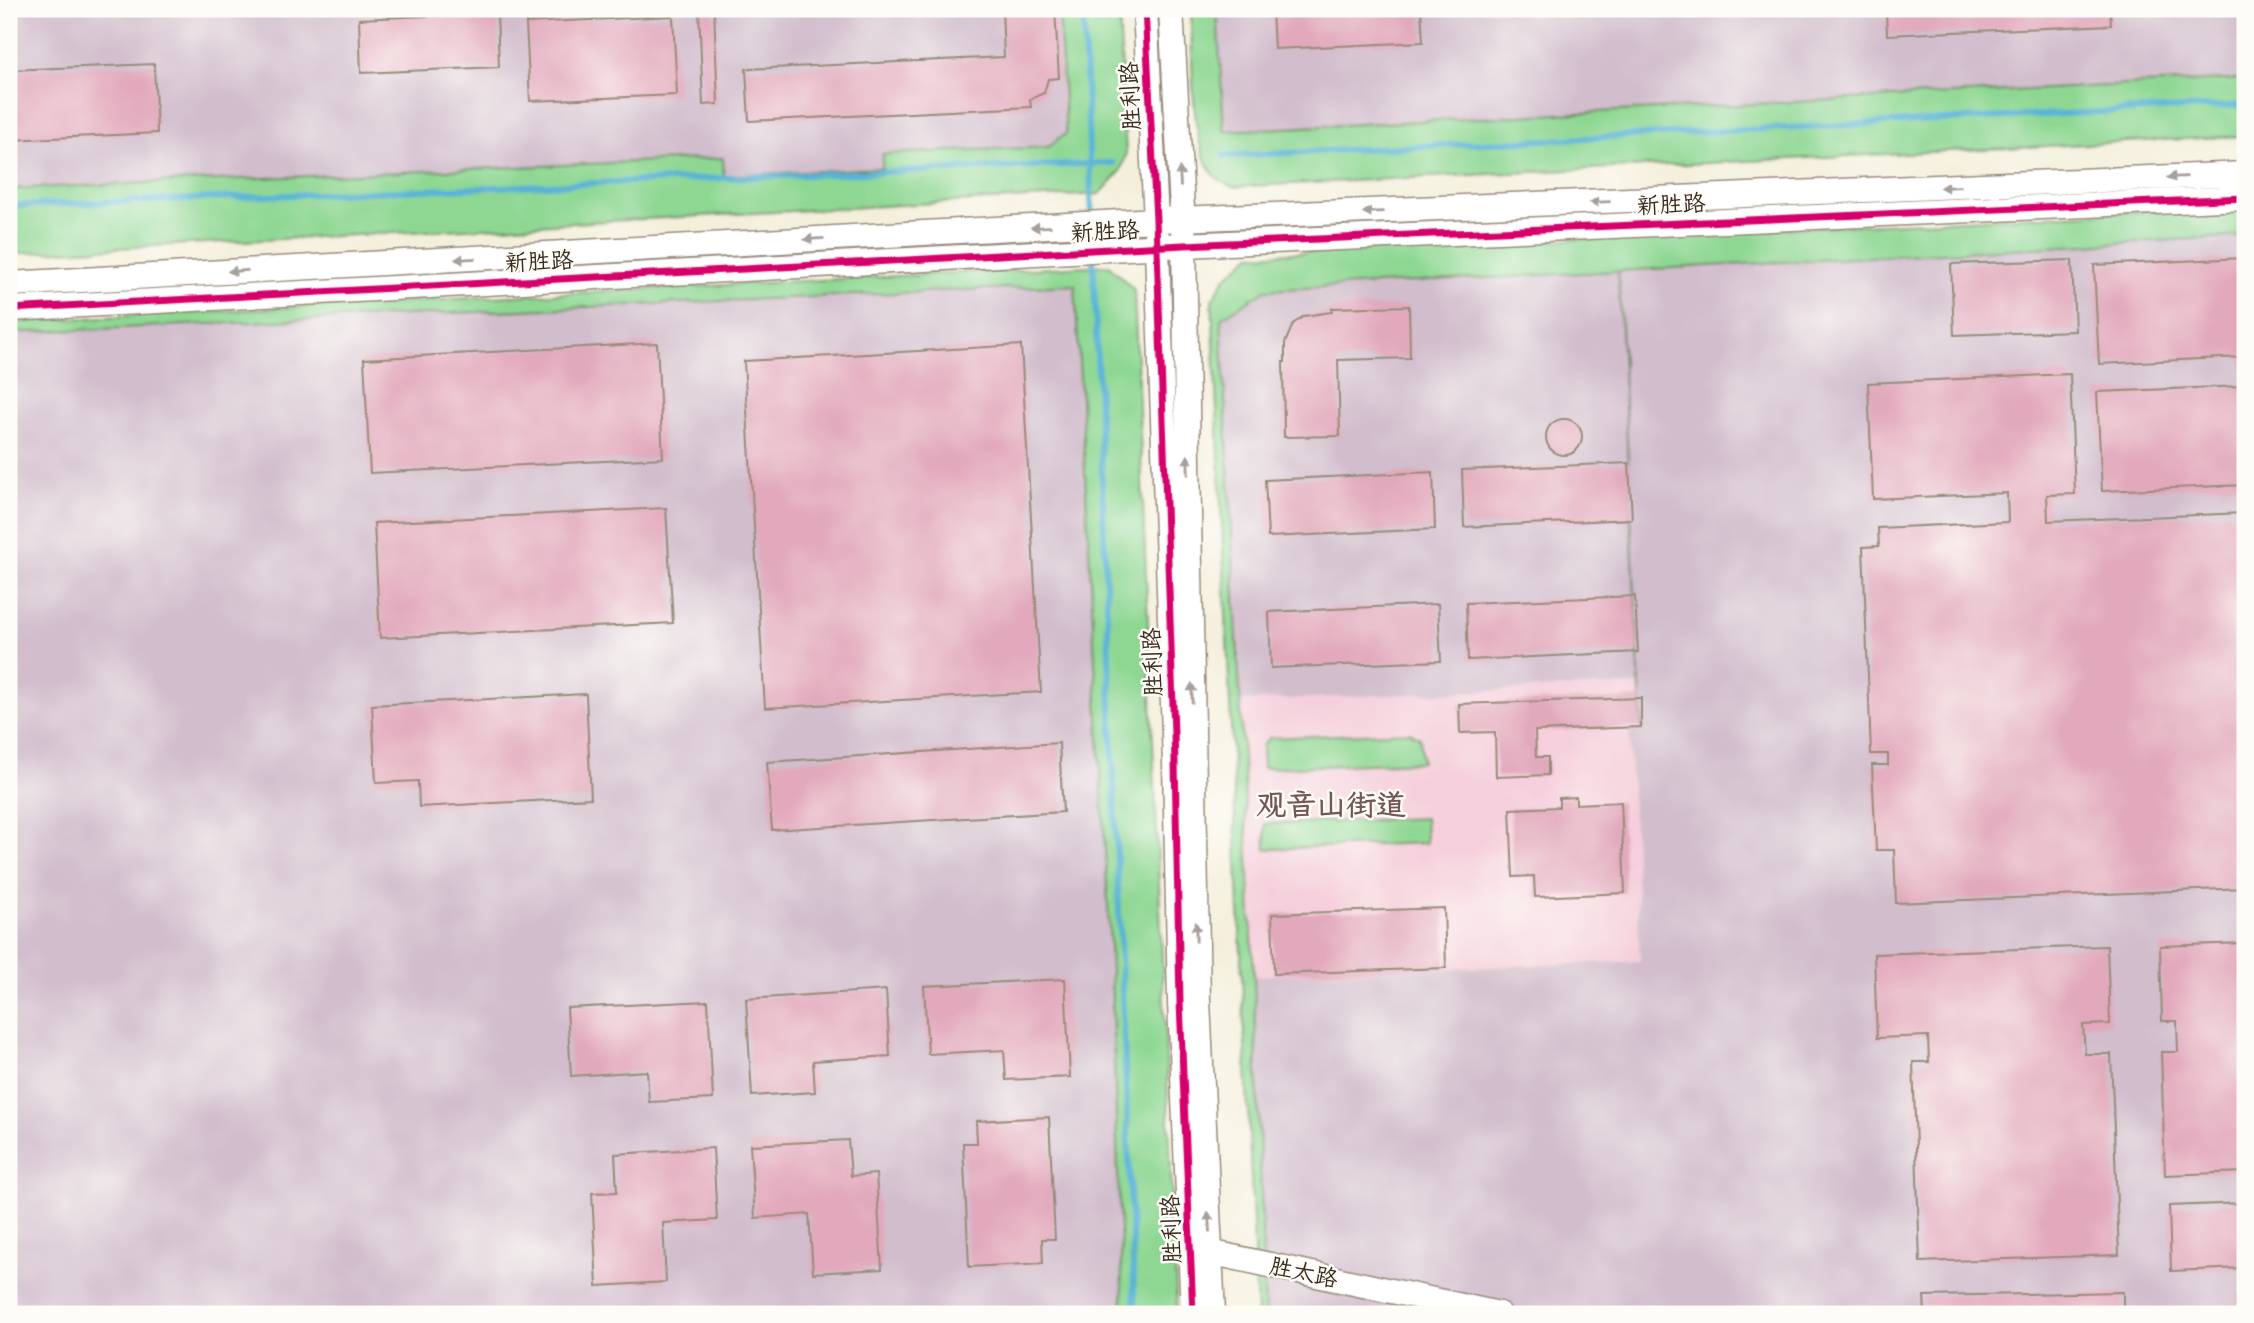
<svg xmlns="http://www.w3.org/2000/svg" width="2254" height="1323" viewBox="0 0 2254 1323" font-family="Itim,'LXGW WenKai TC',sans-serif">
  <style>
    .built { fill: #f5cfdb }
    .industrial { fill: #d1bdcc }
    .green { fill: #8ed793; stroke: #648058; stroke-width: 2 }
    .lines { fill: none; stroke-linecap: round; stroke-linejoin: round }
    .stream { stroke: #59b3d7; stroke-width: 6 }
    .building { fill: #e2a9bc }
    .minor-casing { stroke: #988c7c; stroke-width: 27 }
    .minor { stroke: #fff; stroke-width: 24 }
    .cycleway-casing { stroke: #fdfcf7; stroke-width: 11 }
    .cycleway { stroke: #d6006c; stroke-width: 7 }
    .oneway { fill: #a79f9a }
    .labels { text-anchor: middle; stroke-width: 5; stroke-linejoin: round; paint-order: stroke }
    .street-label { font-size: 23px; fill: #3b2a1e; stroke: #fdfcf7 }
    .district-label { font-size: 30px; font-weight: bold; fill: #755655; stroke: #fdfcf7 }
  </style>
  <rect width="100%" height="100%" fill="#fdfcf7"/>
  <filter id="ink" filterUnits="userSpaceOnUse"><feTurbulence type="fractalNoise" baseFrequency=".0143" numOctaves="2"/><feDisplacementMap in="SourceGraphic" scale="14" xChannelSelector="R" yChannelSelector="G"/><feConvolveMatrix kernelMatrix="1 2 1 2 8 2 1 2 1" color-interpolation-filters="sRGB"/></filter>
  <filter id="wash" filterUnits="userSpaceOnUse"><feTurbulence type="fractalNoise" baseFrequency=".00686" numOctaves="4" result="noise"/><feDisplacementMap in="SourceGraphic" scale="28" xChannelSelector="R" yChannelSelector="G"/><feGaussianBlur stdDeviation="1.57" result="paint"/><feColorMatrix in="noise" values="0 0 0 0 0 0 0 0 0 0 0 0 0 0 0 0 0 1.4 0 .05"/><feComposite in="paint" operator="in"/></filter>
  <g filter="url(#wash)">
    <rect width="100%" height="100%" fill="#f4efdb"/>
    <!-- built -->
    <path class="built" d="M 1639,685 L 1642,730 L 1629,730 L 1640,961 L 1254,976 L 1239,701 Z"/>
    <!-- industrial -->
    <path class="industrial" d="M 9,9 L 1059,9 L 1066,136 L 1061,136 L 1048,147 L 883,154 L 883,168 L 724,176 L 722,158 L 9,189 Z
      M 1217,9 L 2245,9 L 2245,79 L 1224,131 Z
      M 2245,236 L 2245,1314 L 1265,1314 L 1254,976 L 1640,961 L 1629,730 L 1642,729 L 1639,685 L 1239,701 L 1221,318 L 1266,290 L 1298,287 Z
      M 1075,285 L 1110,944 L 1123,1314 L 9,1314 L 9,333 Z"/>
    <!-- green -->
    <path class="green" d="M 1059,9 L 1119,9 L 1126,155 L 1120,172 L 1100,194 L 9,254 L 9,189 L 723,158 L 724,176 L 882,168 L 883,154 L 1048,147 L 1062,136 L 1066,135 Z
      M 1191,9 L 1217,9 L 1224,131 L 2245,79 L 2245,136 L 1232,187 C 1226,184 1218,180 1214,175 C 1188,144 1193,50 1191,9 Z
      M 2245,206 L 2245,236 L 1618,271 L 1642,729 L 1618,271 L 1266,290 L 1221,318 L 1254,976 L 1265,1314 L 1257,1314 L 1212,300 L 1226,277 L 1251,255 Z
      M 1109,265 L 1134,290 L 1177,1314 L 1123,1314 L 1110,944 L 1075,285 L 9,333 L 9,322 Z
      M 1410,732 L 1420,738 L 1422,762 L 1263,768 L 1262,746 L 1269,738 Z
      M 1425,818 L 1426,843 L 1266,849 L 1265,824 Z"/>
    <g class="lines">
      <!-- stream -->
      <path class="stream" d="M 1083,9 L 1092,217
        M 1224,156 L 2245,105
        M 9,206 L 1113,163
        M 1093,255 L 1135,1314"/>
    </g>
    <g id="blocks">
      <!-- building -->
      <path class="building" d="M 699,9 L 714,9 L 718,104 L 703,105 Z
        M 1002,9 L 1055,9 L 1059,78 L 1048,79 L 1044,93 L 1030,99 L 1031,107 L 749,121 L 746,69 L 1004,57 Z
        M 1272,9 L 1421,9 L 1423,42 L 1274,49 Z
        M 1886,9 L 2110,9 L 2111,25 L 1887,35 Z
        M 2189,9 L 2245,9 L 2245,12 L 2189,14 Z
        M 497,13 L 499,67 L 361,73 L 359,19 Z
        M 673,16 L 677,95 L 530,101 L 526,23 Z
        M 154,64 L 157,133 L 9,140 L 9,70 Z
        M 2245,258 L 2245,485 L 2102,491 L 2097,392 L 2243,386 L 2241,357 L 2099,364 L 2094,265 Z
        M 2072,260 L 2075,331 L 1954,335 L 1951,264 Z
        M 1409,306 L 1410,358 L 1338,360 L 1340,436 L 1284,437 L 1283,362 L 1285,362 L 1285,343 L 1293,324 L 1304,316 L 1332,312 L 1332,308 Z
        M 657,343 L 663,458 L 370,473 L 364,359 Z
        M 1021,345 L 1041,692 L 765,708 L 744,361 Z
        M 2070,374 L 2075,494 L 2047,495 L 2048,521 L 2245,513 L 2245,888 L 1896,903 L 1894,850 L 1876,850 L 1872,765 L 1888,765 L 1888,754 L 1871,754 L 1863,547 L 1879,546 L 1878,528 L 2008,522 L 2007,493 L 1873,499 L 1868,383 Z
        M1546 437a18 18 0 1 1 36 0a18 18 0 1 1-36 0Z
        M 1629,463 L 1632,519 L 1464,527 L 1462,470 Z
        M 1433,472 L 1435,529 L 1268,537 L 1265,480 Z
        M 666,508 L 673,623 L 380,638 L 374,523 Z
        M 1635,596 L 1638,652 L 1468,660 L 1466,603 Z
        M 1438,604 L 1441,661 L 1271,668 L 1269,612 Z
        M 586,694 L 591,798 L 419,807 L 418,781 L 376,783 L 372,705 Z
        M 1641,698 L 1641,727 L 1535,731 L 1536,757 L 1548,757 L 1548,775 L 1496,777 L 1495,732 L 1460,733 L 1459,704 Z
        M 1059,743 L 1063,812 L 772,830 L 767,762 Z
        M 1576,797 L 1576,804 L 1621,802 L 1625,893 L 1535,897 L 1534,876 L 1513,877 L 1510,809 L 1559,807 L 1559,798 Z
        M 1444,908 L 1446,968 L 1274,974 L 1272,914 Z
        M 2245,943 L 2245,1172 L 2165,1175 L 2161,1052 L 2178,1052 L 2177,1021 L 2162,1021 L 2160,946 Z
        M 2107,946 L 2110,1024 L 2083,1025 L 2085,1054 L 2111,1054 L 2119,1255 L 1920,1262 L 1913,1062 L 1929,1062 L 1928,1036 L 1877,1038 L 1874,954 Z
        M 1065,979 L 1070,1077 L 1006,1080 L 1004,1050 L 928,1054 L 924,986 Z
        M 886,990 L 890,1056 L 813,1061 L 815,1092 L 752,1096 L 746,999 Z
        M 708,1001 L 713,1099 L 649,1102 L 647,1071 L 571,1076 L 567,1008 Z
        M 1049,1117 L 1055,1239 L 1042,1239 L 1043,1263 L 969,1267 L 963,1143 L 977,1143 L 976,1121 Z
        M 848,1140 L 851,1176 L 876,1174 L 882,1269 L 813,1273 L 809,1214 L 755,1218 L 750,1145 Z
        M 713,1148 L 717,1220 L 663,1223 L 666,1282 L 597,1286 L 592,1193 L 617,1192 L 615,1154 Z
        M 2245,1203 L 2245,1268 L 2171,1271 L 2169,1206 Z
        M 2123,1292 L 2123,1314 L 1925,1314 L 1924,1296 Z
        M 2237,1296 L 2245,1296 L 2245,1314 L 2237,1314 Z"/>
    </g>
  </g>
  <g filter="url(#ink)">
    <use href="#blocks" fill-opacity="0" stroke="#988c7c" stroke-width="2"/>
    <g class="lines">
      <defs>
        <path id="minor" d="M 1145,9 L 1156,220 L 1175,762 L 1180,1002 L 1193,1314
          M 1171,9 L 1184,245 L 1198,1001 L 1213,1314
          M 9,284 L 1156,220 L 2245,174
          M 9,309 L 1184,245 L 2245,198
          M 1195,1249 L 1499,1314"/>
      </defs>
      <!-- minor casing -->
      <use href="#minor" class="minor-casing"/>
      <!-- minor -->
      <use href="#minor" class="minor"/>
      <defs>
        <path id="cycleway" d="M 1145,9 L 1156,220 L 1175,762 L 1180,1002 L 1193,1314
          M 9,309 L 1184,245 L 2245,198"/>
      </defs>
      <!-- cycleway casing -->
      <use href="#cycleway" class="cycleway-casing"/>
      <!-- cycleway -->
      <use href="#cycleway" class="cycleway"/>
    </g>
    <!-- one-way arrows -->
    <defs><path id="oneway-solid" d="M-6-.8H1V-3.2L6.5 0L1 3.2V.8H-6Z" transform="scale(1.75)"/></defs>
    <g class="oneway">
      <use href="#oneway-solid" transform="translate(1180 177) rotate(-93)"/>
      <use href="#oneway-solid" transform="translate(2177 177) rotate(178)"/>
      <use href="#oneway-solid" transform="translate(1950 187) rotate(178)"/>
      <use href="#oneway-solid" transform="translate(1600 202) rotate(178)"/>
      <use href="#oneway-solid" transform="translate(1373 212) rotate(178)"/>
      <use href="#oneway-solid" transform="translate(1041 227) rotate(177)"/>
      <use href="#oneway-solid" transform="translate(814 239) rotate(177)"/>
      <use href="#oneway-solid" transform="translate(465 259) rotate(177)"/>
      <use href="#oneway-solid" transform="translate(238 271) rotate(177)"/>
      <use href="#oneway-solid" transform="translate(1188 465) rotate(-91)"/>
      <use href="#oneway-solid" transform="translate(1192 693) rotate(-91)"/>
      <use href="#oneway-solid" transform="translate(1196 932) rotate(-91)"/>
      <use href="#oneway-solid" transform="translate(1209 1222) rotate(-93)"/>
    </g>
  </g>
  <g class="labels">
    <!-- street labels -->
    <g class="street-label">
      <text transform="translate(1130 96) rotate(-93)" y="8">胜利路</text>
      <text transform="translate(1671 204) rotate(-3)" y="8">新胜路</text>
      <text transform="translate(1105 231) rotate(-3)" y="8">新胜路</text>
      <text transform="translate(539 261) rotate(-3)" y="8">新胜路</text>
      <text transform="translate(1152 662) rotate(-92)" y="8">胜利路</text>
      <text transform="translate(1171 1229) rotate(-92)" y="8">胜利路</text>
      <text transform="translate(1304 1272) rotate(12)" y="8">胜太路</text>
    </g>
    <!-- district labels -->
    <g class="district-label">
      <text x="1331" y="815">观音山街道</text>
    </g>
  </g>
  <!-- margin -->
  <rect width="2254" height="1323" fill="none" stroke="#fdfcf7" stroke-width="35"/>
</svg>
